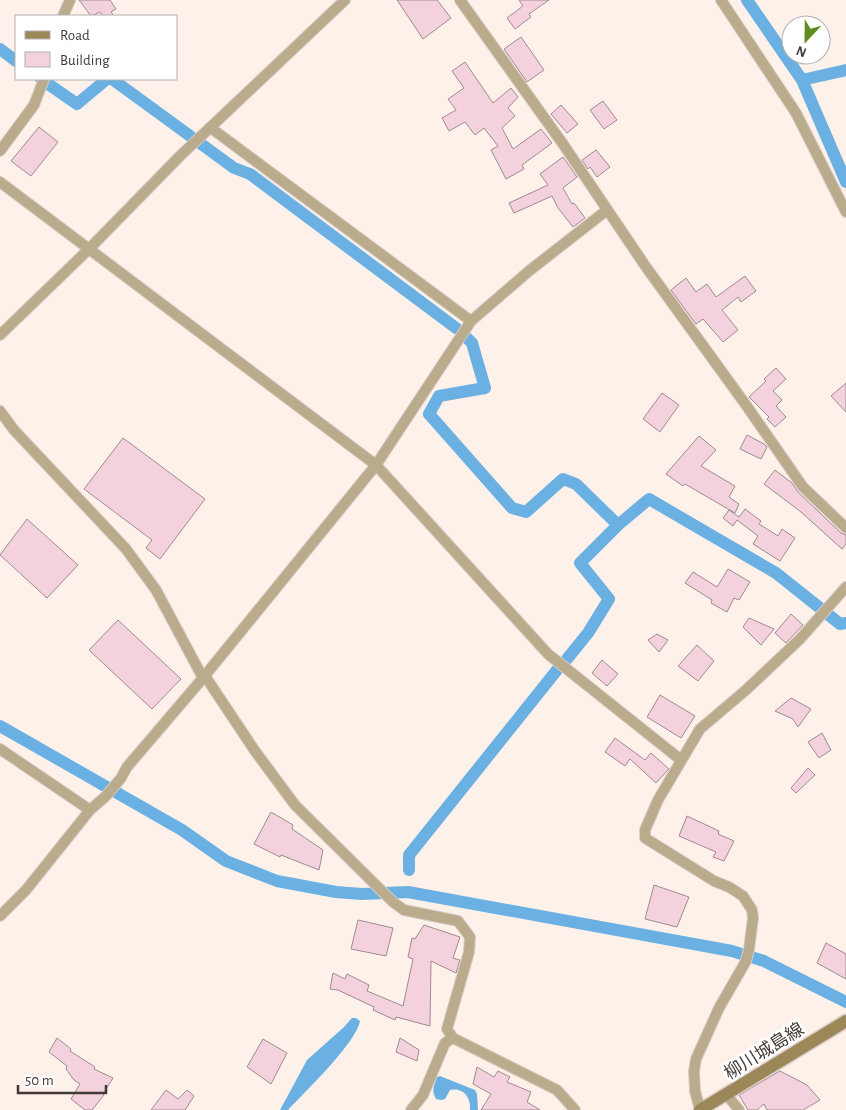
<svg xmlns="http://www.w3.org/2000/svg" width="846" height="1110" viewBox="0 0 846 1110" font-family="'Alegreya Sans','Noto Sans JP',sans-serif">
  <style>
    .water { fill: #6bb0e3 }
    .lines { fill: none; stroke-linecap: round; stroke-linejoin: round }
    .canal { stroke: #6bb0e3; stroke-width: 12 }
    .building { fill: #f4d2dd; stroke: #a08a91 }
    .street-casing { stroke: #d8ccc6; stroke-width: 12 }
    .secondary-casing { stroke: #d8ccc6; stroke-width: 15 }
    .street { stroke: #b9ab8c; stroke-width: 10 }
    .secondary { stroke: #9c8758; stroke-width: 12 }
    .labels { text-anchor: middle; stroke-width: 5; stroke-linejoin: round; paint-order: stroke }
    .street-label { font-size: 18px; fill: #423a35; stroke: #fff }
  </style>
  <rect width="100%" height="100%" fill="#fef1ea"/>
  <!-- water -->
  <path class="water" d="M 352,1018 L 356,1018 L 360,1021 C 356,1043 305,1092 288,1110 L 280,1110 L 307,1060 L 344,1027 Z
    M 440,1076 L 475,1090 L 477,1094 L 478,1110 L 470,1110 C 471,1098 464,1087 450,1090 L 445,1099 L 441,1100 L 436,1099 C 431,1091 434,1085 437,1077 Z"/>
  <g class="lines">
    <!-- canal -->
    <path class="canal" d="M 747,0 L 802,80 L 846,70
      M 0,49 L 16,61
      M 41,79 L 77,104 L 107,79
      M 112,79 L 234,168 L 250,174 L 456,328
      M 802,80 L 846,182
      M 467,338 L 472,343 L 485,388 L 439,396 L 429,414 L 512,508 L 526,512 L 563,479 L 576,484 L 618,525
      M 567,659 L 588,633 L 609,599 L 580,563 L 618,525 L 649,499 L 776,573 L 840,624 L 846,623
      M 0,726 L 182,830 L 226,861 L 277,881 L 336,892 L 362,894 L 408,892 L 732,951 L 764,961 L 846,1002
      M 409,870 L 409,855 L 557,670"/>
  </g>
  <!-- building -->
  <path class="building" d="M 79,0 L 110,0 L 116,9 L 111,12 L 114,16 L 103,16 L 100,12 L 91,16 Z
    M 397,0 L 437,0 L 451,18 L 423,39 Z
    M 519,0 L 549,0 L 529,14 L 531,17 L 515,29 L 507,18 L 523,6 Z
    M 521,37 L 544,70 L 527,82 L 504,49 Z
    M 465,62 L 493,103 L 511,88 L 518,97 L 508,108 L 515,116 L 502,128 L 513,149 L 541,129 L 552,143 L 522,165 L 524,169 L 506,179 L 491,150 L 498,146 L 484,128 L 475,135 L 465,122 L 449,131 L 442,118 L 456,110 L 448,99 L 464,88 L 452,71 Z
    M 603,101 L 617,120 L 604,129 L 590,110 Z
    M 561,105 L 578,124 L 567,133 L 551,114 Z
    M 39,127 L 58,142 L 31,176 L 11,161 Z
    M 596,150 L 610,167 L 597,177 L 590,167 L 588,169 L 582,160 Z
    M 563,157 L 577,177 L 563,188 L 572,204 L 574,203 L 585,218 L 573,227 L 558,208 L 552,196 L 514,213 L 509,203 L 548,185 L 540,174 Z
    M 745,276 L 756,291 L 741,302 L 738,297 L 722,310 L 738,330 L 723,342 L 703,319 L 696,324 L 671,290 L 686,278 L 696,292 L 707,284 L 716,297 Z
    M 776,368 L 786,379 L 773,391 L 782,400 L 776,406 L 786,417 L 775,427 L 767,419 L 769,417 L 749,397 L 766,381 L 764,379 Z
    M 846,383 L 846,412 L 831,396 Z
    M 662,393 L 679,405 L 660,432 L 643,419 Z
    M 747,435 L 764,444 L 767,447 L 761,459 L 740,449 Z
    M 699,436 L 716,450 L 701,466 L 735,486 L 729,497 L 739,504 L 735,513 L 685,484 L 683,486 L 666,474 Z
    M 123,438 L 205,499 L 160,559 L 146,548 L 152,540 L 84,489 Z
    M 775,470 L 792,483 L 798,492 L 841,533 L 846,535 L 846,544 L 842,549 L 801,512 L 764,484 Z
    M 745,509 L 761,521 L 759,524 L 778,536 L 782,529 L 795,538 L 780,561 L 753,544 L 758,536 L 737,520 L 733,526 L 723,518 L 729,510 L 739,517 Z
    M 27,519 L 78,565 L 47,598 L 0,555 Z
    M 728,569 L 750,582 L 739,600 L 734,598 L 727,612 L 711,603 L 712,600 L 685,583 L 693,572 L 717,587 Z
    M 791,614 L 803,625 L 786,643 L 775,633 Z
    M 749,618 L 774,629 L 761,645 L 743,627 Z
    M 118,620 L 181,679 L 152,709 L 89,650 Z
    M 657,634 L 668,640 L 659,652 L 648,640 Z
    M 697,645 L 714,661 L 698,681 L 678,666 Z
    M 602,660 L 618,674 L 607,686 L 592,673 Z
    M 660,695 L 695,716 L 681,738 L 647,717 Z
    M 791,698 L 811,709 L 798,727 L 793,719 L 775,711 Z
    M 822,733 L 831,750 L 819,758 L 808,742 Z
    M 615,738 L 645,760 L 651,753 L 669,769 L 667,771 L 656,783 L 630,759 L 625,766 L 605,752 Z
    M 808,768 L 815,775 L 796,793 L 791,788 Z
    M 271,812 L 293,825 L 292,829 L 323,850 L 319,870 L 281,855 L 280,857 L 254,844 Z
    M 687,816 L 719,831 L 718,834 L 734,841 L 724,861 L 713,857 L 716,852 L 679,836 Z
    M 654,885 L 689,897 L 677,927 L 645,919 Z
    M 358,920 L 393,928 L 386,956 L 351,949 Z
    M 424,925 L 460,937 L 453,958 L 460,960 L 456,973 L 431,961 L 430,1026 L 396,1017 L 395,1020 L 373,1010 L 374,1007 L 338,990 L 330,989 L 333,973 L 345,979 L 347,974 L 369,985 L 367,991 L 403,1006 L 413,959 L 408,957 L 412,938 L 415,939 Z
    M 826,943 L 846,954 L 846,979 L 817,963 Z
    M 57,1038 L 71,1049 L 70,1051 L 95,1067 L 94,1069 L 113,1078 L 103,1094 L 104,1095 L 92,1110 L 85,1110 L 71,1099 L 80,1084 L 74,1080 L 66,1069 L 67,1066 L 49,1052 Z
    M 400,1038 L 419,1050 L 417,1061 L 396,1052 Z
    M 263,1039 L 287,1053 L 271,1084 L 247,1067 Z
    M 477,1067 L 494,1077 L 498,1071 L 510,1077 L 507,1082 L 531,1092 L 527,1102 L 540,1110 L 481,1110 L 491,1094 L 473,1084 Z
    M 780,1071 L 807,1085 L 820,1100 L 803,1110 L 767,1110 L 764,1104 L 757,1110 L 748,1110 L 739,1095 Z
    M 166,1090 L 178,1099 L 187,1090 L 194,1096 L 185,1110 L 151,1110 Z"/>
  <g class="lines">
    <defs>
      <path id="street" d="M 460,0 L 563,144 L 646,267 L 746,405 L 803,487 L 846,528
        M 721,0 L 796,113 L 846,212
        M 63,16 L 70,0
        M 211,128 L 471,321
        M 0,151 L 34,105 L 44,79
        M 0,182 L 376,465 L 548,654 L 681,760
        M 0,335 L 89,249 L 180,156 L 345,0
        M 0,411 L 14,430 L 126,549 L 156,590 L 203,678
        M 205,676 L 255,751 L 295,805 L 393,902 L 404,910 L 458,921 L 470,937 L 469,952 L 447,1029 L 453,1038 L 557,1090 L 575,1110
        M 0,749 L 90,810
        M 0,916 L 26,890 L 90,810 L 106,796 L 121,778 L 127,767 L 203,678 L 376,465 L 471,321 L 529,271 L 607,210
        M 727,1095 L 739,1110
        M 411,1110 L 423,1095 L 445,1043 L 453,1038
        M 700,1110 L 695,1091 L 694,1071 L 696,1059 L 719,1008 L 746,961 L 749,949 L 753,918 L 752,910 L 743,896 L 729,887 L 714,881 L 645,838 L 645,830 L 658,800 L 700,729 L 746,690 L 800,639 L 846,587"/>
      <path id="secondary" d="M 700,1110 L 846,1021"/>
    </defs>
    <!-- street casing -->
    <use href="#street" class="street-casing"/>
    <!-- secondary casing -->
    <use href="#secondary" class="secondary-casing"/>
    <!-- street -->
    <use href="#street" class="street"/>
    <!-- secondary -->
    <use href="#secondary" class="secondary"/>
  </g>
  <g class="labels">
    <!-- street labels -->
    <g class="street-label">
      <text transform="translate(764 1051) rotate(-32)" y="6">柳川城島線</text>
    </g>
  </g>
  <!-- legend -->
  <rect x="15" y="15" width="162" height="65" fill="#ffffff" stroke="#b3b0ae"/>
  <rect x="25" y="31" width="25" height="8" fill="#9c8758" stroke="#b3b0ae"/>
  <text x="60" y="40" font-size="15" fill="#423a35">Road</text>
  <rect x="25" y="52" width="25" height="15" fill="#f4d2dd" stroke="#b3b0ae"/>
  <text x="60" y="65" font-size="15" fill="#423a35">Building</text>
  <!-- north arrow -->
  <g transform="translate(806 40) rotate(202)"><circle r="24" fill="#ffffff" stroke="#b3b0ae"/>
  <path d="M0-4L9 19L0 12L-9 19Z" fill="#608c1e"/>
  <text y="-8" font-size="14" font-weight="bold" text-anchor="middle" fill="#423a35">N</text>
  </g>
  <!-- scale -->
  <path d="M18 1085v8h88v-8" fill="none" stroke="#423a35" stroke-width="2.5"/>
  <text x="25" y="1085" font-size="15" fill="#423a35" stroke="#ffffff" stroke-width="4" paint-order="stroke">50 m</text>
</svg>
